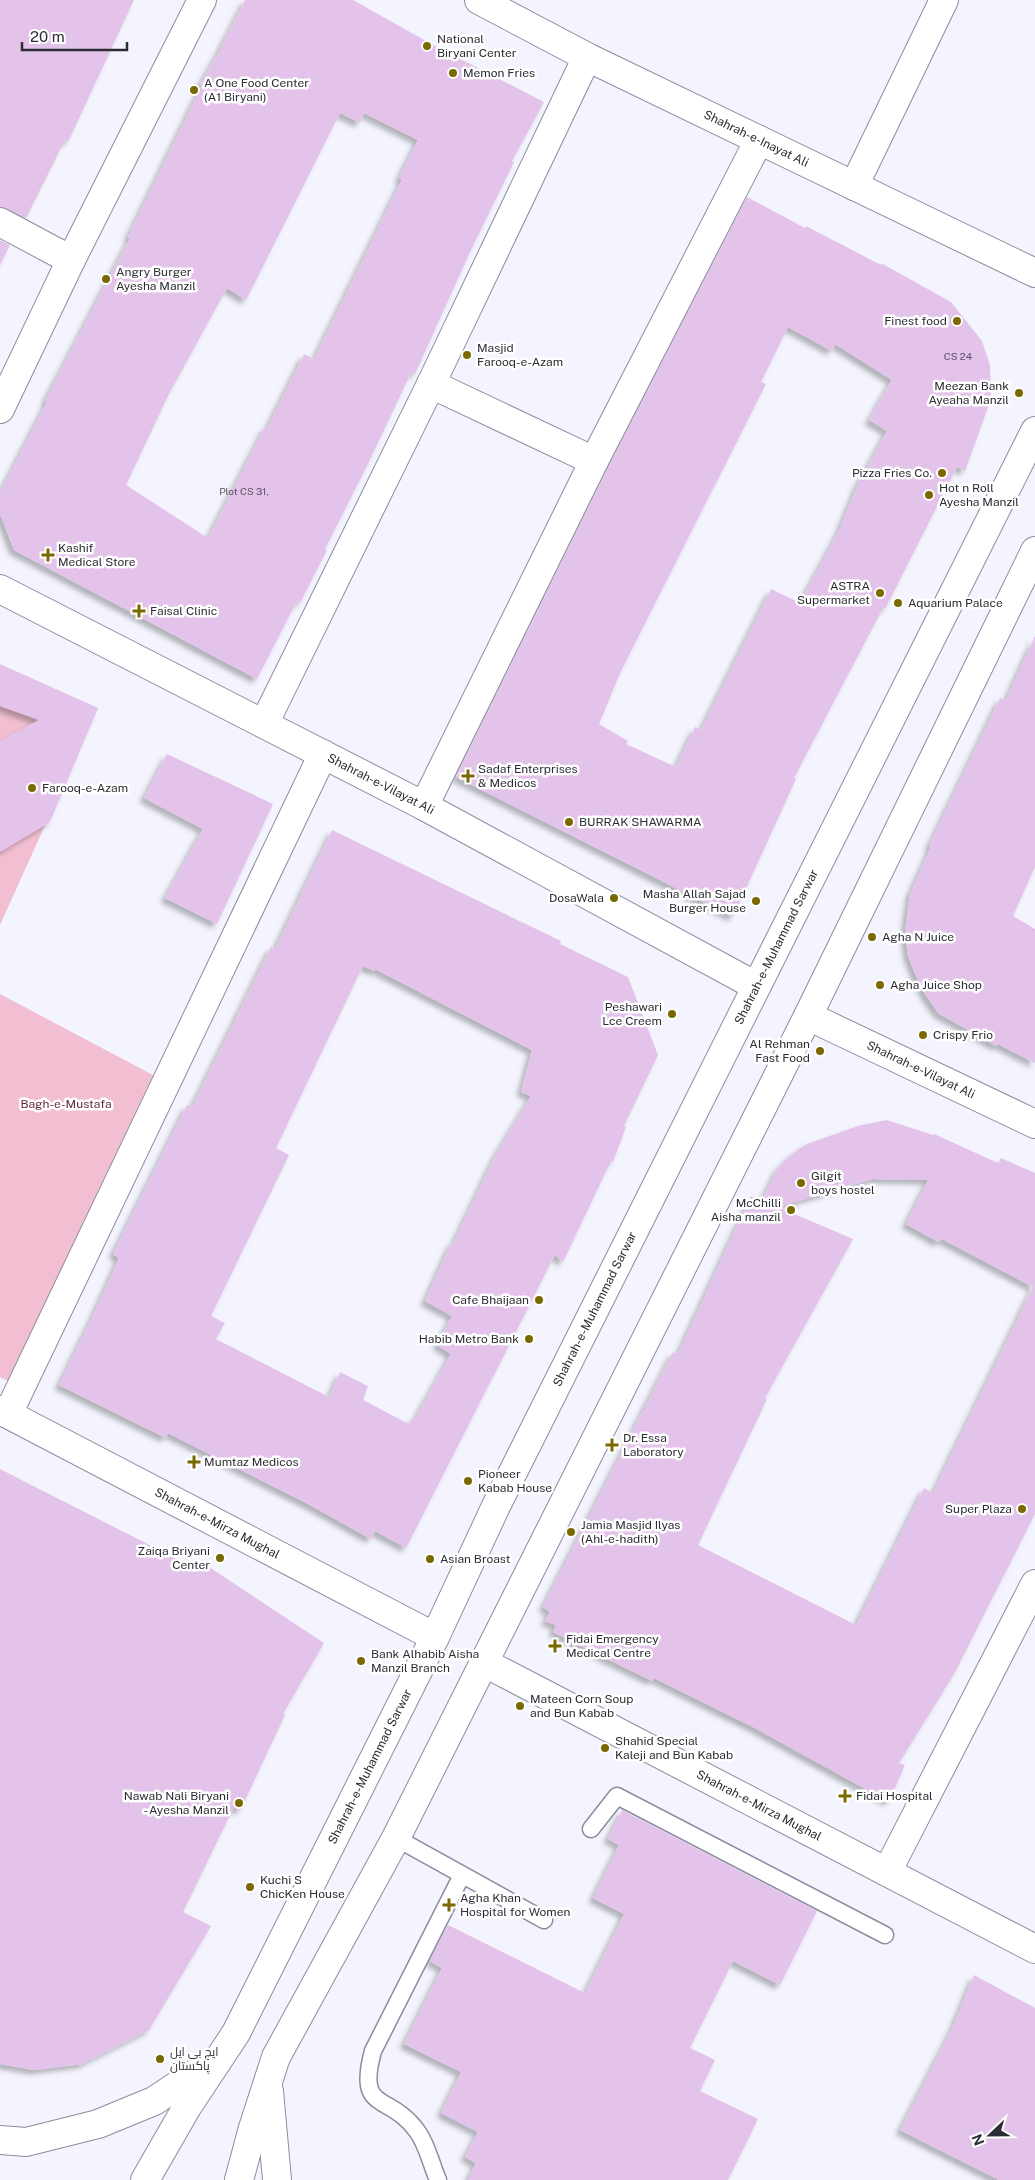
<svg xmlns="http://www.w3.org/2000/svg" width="1035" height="2180" viewBox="0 0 1035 2180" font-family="'Public Sans',Cairo,sans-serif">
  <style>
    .green { fill: #f1bfd1 }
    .building { fill: #e4c3eb; fill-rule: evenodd; filter: url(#shadow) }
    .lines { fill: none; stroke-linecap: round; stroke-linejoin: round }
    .service-casing { stroke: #8c8ca1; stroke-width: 19 }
    .minor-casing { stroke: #8c8ca1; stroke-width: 30 }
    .tertiary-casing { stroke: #8c8ca1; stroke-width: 30 }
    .secondary-casing { stroke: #8c8ca1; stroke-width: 30 }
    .service { stroke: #fff; stroke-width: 16 }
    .minor { stroke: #fff; stroke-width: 28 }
    .tertiary { stroke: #fff; stroke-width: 28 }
    .secondary { stroke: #fff; stroke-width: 28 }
    .poi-dot { fill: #796900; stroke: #fff; stroke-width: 2 }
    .labels { text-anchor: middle; stroke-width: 5; stroke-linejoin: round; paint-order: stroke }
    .number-label { font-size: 10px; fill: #5a5262 }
    .poi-label { font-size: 12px; fill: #2c2c34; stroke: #fff; text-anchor: start }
    .street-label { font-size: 12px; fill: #2c2c34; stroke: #fff }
    .park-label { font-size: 12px; fill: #642643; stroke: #fff }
  </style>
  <defs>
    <filter id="shadow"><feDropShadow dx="-4.5" dy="4.5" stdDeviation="2.5" flood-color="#0004"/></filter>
  </defs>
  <rect width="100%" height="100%" fill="#f3f4fd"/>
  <!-- green -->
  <path class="green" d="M 0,666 L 98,708 L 0,925 Z
    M 0,994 L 153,1075 L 8,1381 L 0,1377 Z"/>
  <!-- building -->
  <path class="building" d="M 0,0 L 134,0 L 68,142 L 65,140 L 26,218 L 0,206 Z
    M 245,0 L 353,0 L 426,41 L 544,102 L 512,161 L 514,162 L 471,250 L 415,374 L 411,373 L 366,468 L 325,549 L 327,550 L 300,603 L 297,601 L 257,679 L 14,550 L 0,514 L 0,493 L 47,402 L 45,401 L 130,238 L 128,237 L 202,85 L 200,84 L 217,55 ZM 340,113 L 360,123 L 364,113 L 418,140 L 399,178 L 402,180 L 314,359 L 304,354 L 267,428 L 265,427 L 208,538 L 126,485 L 169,394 L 227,288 L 246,300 Z
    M 747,197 L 805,228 L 806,226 L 881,265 L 881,263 L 951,302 L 982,341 L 990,365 L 991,399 L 965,471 L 957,467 L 885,609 L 883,608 L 794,778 L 796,779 L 733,917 L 456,777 L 608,468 ZM 788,327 L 832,351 L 835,344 L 892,380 L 869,420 L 887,431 L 858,484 L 838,533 L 800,603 L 771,589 L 701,730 L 695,727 L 676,767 L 626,744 L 628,741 L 599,724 L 621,671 L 766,384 L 761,382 Z
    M 0,240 L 10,245 L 0,265 Z
    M 1035,636 L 1035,867 L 1013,916 L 1035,929 L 1035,1063 L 998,1044 L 996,1046 L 938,1013 L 925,994 L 915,974 L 908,956 L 905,931 L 910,894 L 931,847 L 929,846 L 1000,698 L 1006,700 Z
    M 0,664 L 98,708 L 50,822 L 0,852 L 0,741 L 39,720 L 0,706 Z
    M 167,754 L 273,804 L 217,924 L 165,898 L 203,829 L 144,798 Z
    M 332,830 L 561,941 L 560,944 L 628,977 L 658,1055 L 624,1126 L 626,1127 L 613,1162 L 611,1161 L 563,1262 L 555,1255 L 406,1548 L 375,1531 L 371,1539 L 310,1505 L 168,1433 L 166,1438 L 59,1385 L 92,1318 L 119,1258 L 113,1254 L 187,1105 L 192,1107 L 271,947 L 275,949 ZM 363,966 L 374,971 L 375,969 L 532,1050 L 521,1092 L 531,1096 L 495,1156 L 453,1244 L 451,1243 L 425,1301 L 452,1316 L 437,1345 L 451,1354 L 415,1419 L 412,1418 L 409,1424 L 363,1400 L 368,1386 L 340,1372 L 329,1397 L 216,1339 L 225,1323 L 211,1316 L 289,1155 L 276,1148 Z
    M 887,1120 L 933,1135 L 934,1134 L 998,1163 L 1001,1158 L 1035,1173 L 1035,1514 L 954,1674 L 899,1763 L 905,1765 L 889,1802 L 753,1727 L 654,1678 L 652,1681 L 553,1632 L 556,1625 L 545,1621 L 550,1612 L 543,1607 L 673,1352 L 678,1354 L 751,1196 L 762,1201 L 777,1169 L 793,1153 L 807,1144 L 858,1126 ZM 873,1179 L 928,1180 L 906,1224 L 938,1242 L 942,1239 L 1033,1287 L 933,1493 L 924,1488 L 856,1625 L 698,1545 L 767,1399 L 765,1398 L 853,1239 L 778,1207 Z
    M 0,1469 L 183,1562 L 184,1560 L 203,1570 L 206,1565 L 324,1643 L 283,1714 L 285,1715 L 240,1811 L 234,1807 L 183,1912 L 211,1926 L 149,2030 L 82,2064 L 34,2070 L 0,2064 Z
    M 622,1810 L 817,1911 L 780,1985 L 733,1961 L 690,2048 L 715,2060 L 700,2091 L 758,2119 L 728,2180 L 468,2180 L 476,2163 L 465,2157 L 478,2132 L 441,2113 L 461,2072 L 404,2044 L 442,1968 L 430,1961 L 448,1925 L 585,1993 L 624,1914 L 593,1898 L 619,1845 L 608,1839 Z
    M 974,1975 L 1035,2008 L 1035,2180 L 999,2180 L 900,2130 L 952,2029 Z"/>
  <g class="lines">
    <defs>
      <path id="service" d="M 591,1829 L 617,1796 L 885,1935
        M 396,1838 L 544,1920
        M 438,2180 C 431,2164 427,2144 417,2131 C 389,2092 356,2114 373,2051 L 462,1875"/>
      <g id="minor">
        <path id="s1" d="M 479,0 L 587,57 L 1035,273"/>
        <path d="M 854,186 L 944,0"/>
        <path d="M 0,222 L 71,260"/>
        <path d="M 431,384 L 594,461"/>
        <path d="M 0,409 L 71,260 L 202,0"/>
        <path d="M 264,724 L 431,384 L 587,57"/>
        <path d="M 424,806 L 594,461 L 759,140"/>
        <path id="s2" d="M 0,1410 L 435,1637"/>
        <path d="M 8,1414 L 323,754"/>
        <path id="s3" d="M 483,1662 L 1035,1949"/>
        <path d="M 887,1872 L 1035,1584"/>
      </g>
      <g id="tertiary">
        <path id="s4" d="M 0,589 L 424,806 L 756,986"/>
        <path id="s5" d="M 808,1016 L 1035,1124"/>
      </g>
      <g id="secondary">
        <path d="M 269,2091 L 277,2180"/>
        <path d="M 0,2140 L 26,2142 L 98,2124 L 154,2101 L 208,2065"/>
        <path id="s6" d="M 145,2180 L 187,2107 L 236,2033 L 435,1637 L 496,1506 L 1035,431"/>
        <path d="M 239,2180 L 253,2128 L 276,2057 L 396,1838 L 808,1016 L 1035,551"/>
      </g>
    </defs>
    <!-- service casing -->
    <use href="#service" class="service-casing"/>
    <!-- minor casing -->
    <use href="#minor" class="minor-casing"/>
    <!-- tertiary casing -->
    <use href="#tertiary" class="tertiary-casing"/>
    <!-- secondary casing -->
    <use href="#secondary" class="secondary-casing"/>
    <!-- service -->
    <use href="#service" class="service"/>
    <!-- minor -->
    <use href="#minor" class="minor"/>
    <!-- tertiary -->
    <use href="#tertiary" class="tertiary"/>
    <!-- secondary -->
    <use href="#secondary" class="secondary"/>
  </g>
  <!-- markers -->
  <g class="poi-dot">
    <circle cx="427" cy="46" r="5"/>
    <circle cx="453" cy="73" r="5"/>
    <circle cx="194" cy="90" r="5"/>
    <circle cx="106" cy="279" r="5"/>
    <circle cx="957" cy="321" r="5"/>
    <circle cx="467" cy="355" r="5"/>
    <circle cx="1019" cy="393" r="5"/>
    <circle cx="942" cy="473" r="5"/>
    <circle cx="929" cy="495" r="5"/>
    <path d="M45.5 547.5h5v5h5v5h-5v5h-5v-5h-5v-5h5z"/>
    <circle cx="880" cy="593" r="5"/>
    <circle cx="898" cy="603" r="5"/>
    <path d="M136.5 603.5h5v5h5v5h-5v5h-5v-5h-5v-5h5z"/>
    <path d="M465.5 768.5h5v5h5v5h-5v5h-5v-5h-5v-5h5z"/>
    <circle cx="32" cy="788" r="5"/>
    <circle cx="569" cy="822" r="5"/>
    <circle cx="614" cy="898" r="5"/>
    <circle cx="756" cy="901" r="5"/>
    <circle cx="872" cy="937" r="5"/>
    <circle cx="880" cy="985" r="5"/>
    <circle cx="672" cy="1014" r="5"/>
    <circle cx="923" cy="1035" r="5"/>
    <circle cx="820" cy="1051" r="5"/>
    <circle cx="801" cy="1183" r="5"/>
    <circle cx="791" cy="1210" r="5"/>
    <circle cx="539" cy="1300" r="5"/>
    <circle cx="529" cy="1339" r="5"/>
    <path d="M609.5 1437.5h5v5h5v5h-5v5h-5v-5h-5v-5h5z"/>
    <path d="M191.5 1454.5h5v5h5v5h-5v5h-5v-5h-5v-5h5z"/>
    <circle cx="468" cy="1481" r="5"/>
    <circle cx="1022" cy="1509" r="5"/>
    <circle cx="571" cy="1532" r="5"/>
    <circle cx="220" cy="1558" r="5"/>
    <circle cx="430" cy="1559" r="5"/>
    <path d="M552.5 1638.5h5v5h5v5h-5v5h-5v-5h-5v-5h5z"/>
    <circle cx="361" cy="1661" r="5"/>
    <circle cx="520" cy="1706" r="5"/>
    <circle cx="605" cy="1748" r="5"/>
    <path d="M842.5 1788.5h5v5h5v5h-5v5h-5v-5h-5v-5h5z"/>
    <circle cx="239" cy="1803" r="5"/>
    <circle cx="250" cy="1887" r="5"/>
    <path d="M446.5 1897.5h5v5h5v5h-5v5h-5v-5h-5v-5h5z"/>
    <circle cx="160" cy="2059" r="5"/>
  </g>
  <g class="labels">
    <!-- number labels -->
    <g class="number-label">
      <text x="958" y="360">CS 24</text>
      <text x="244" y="495">Plot CS 31,</text>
    </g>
    <!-- poi labels -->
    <g class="poi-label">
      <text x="437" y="43">National<tspan x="437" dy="14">Biryani Center</tspan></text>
      <text x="463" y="77">Memon Fries</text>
      <text x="204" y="87">A One Food Center<tspan x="204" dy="14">(A1 Biryani)</tspan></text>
      <text x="116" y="276">Angry Burger<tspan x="116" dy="14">Ayesha Manzil</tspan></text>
      <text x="947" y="325" text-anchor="end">Finest food</text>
      <text x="477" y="352">Masjid<tspan x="477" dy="14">Farooq-e-Azam</tspan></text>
      <text x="1009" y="390" text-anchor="end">Meezan Bank<tspan x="1009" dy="14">Ayeaha Manzil</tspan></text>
      <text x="932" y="477" text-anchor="end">Pizza Fries Co.</text>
      <text x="939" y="492">Hot n Roll<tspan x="939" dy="14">Ayesha Manzil</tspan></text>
      <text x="58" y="552">Kashif<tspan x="58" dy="14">Medical Store</tspan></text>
      <text x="870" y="590" text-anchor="end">ASTRA<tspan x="870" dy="14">Supermarket</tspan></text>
      <text x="908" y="607">Aquarium Palace</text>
      <text x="150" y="615">Faisal Clinic</text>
      <text x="478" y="773">Sadaf Enterprises<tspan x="478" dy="14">&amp; Medicos</tspan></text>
      <text x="42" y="792">Farooq-e-Azam</text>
      <text x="579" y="826">BURRAK SHAWARMA</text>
      <text x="746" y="898" text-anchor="end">Masha Allah Sajad<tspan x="746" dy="14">Burger House</tspan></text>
      <text x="604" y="902" text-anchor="end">DosaWala</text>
      <text x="882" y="941">Agha N Juice</text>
      <text x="890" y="989">Agha Juice Shop</text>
      <text x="662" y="1011" text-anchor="end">Peshawari<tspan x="662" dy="14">Lce Creem</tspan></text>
      <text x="933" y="1039">Crispy Frio</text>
      <text x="810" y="1048" text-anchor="end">Al Rehman<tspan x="810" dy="14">Fast Food</tspan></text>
      <text x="811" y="1180">Gilgit<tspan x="811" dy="14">boys hostel</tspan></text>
      <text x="781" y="1207" text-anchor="end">McChilli<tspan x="781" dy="14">Aisha manzil</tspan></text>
      <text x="529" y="1304" text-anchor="end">Cafe Bhaijaan</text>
      <text x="519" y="1343" text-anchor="end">Habib Metro Bank</text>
      <text x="623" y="1442">Dr. Essa<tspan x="623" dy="14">Laboratory</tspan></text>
      <text x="204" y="1466">Mumtaz Medicos</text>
      <text x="478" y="1478">Pioneer<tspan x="478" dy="14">Kabab House</tspan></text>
      <text x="1012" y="1513" text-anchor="end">Super Plaza</text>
      <text x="581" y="1529">Jamia Masjid Ilyas<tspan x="581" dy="14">(Ahl-e-hadith)</tspan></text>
      <text x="210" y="1555" text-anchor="end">Zaiqa Briyani<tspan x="210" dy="14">Center</tspan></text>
      <text x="440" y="1563">Asian Broast</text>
      <text x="566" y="1643">Fidai Emergency<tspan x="566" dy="14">Medical Centre</tspan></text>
      <text x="371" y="1658">Bank Alhabib Aisha<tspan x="371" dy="14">Manzil Branch</tspan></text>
      <text x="530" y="1703">Mateen Corn Soup<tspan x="530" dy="14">and Bun Kabab</tspan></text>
      <text x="615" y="1745">Shahid Special<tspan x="615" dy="14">Kaleji and Bun Kabab</tspan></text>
      <text x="229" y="1800" text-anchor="end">Nawab Nali Biryani<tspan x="229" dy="14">- Ayesha Manzil</tspan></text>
      <text x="856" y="1800">Fidai Hospital</text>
      <text x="260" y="1884">Kuchi S<tspan x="260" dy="14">ChicKen House</tspan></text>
      <text x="460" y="1902">Agha Khan<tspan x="460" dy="14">Hospital for Women</tspan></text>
      <text x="170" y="2056">ایچ بی ایل<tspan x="170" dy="14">پاکستان</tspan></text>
    </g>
    <!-- street labels -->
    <g class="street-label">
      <text dy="4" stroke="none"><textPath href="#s1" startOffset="310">Shahrah-e-Inayat Ali</textPath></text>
      <text dy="4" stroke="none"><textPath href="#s4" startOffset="428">Shahrah-e-Vilayat Ali</textPath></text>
      <text dy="4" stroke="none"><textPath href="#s6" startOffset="1386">Shahrah-e-Muhammad Sarwar</textPath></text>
      <text dy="4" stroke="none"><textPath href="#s5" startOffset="125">Shahrah-e-Vilayat Ali</textPath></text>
      <text dy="4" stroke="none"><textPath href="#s6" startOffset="981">Shahrah-e-Muhammad Sarwar</textPath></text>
      <text dy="4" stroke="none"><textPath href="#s2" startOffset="245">Shahrah-e-Mirza Mughal</textPath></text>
      <text dy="4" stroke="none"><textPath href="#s6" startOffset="471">Shahrah-e-Muhammad Sarwar</textPath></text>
      <text dy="4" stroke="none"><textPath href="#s3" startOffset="311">Shahrah-e-Mirza Mughal</textPath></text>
    </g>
    <!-- park labels -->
    <g class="park-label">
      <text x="66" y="1108">Bagh-e-Mustafa</text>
    </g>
  </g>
  <!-- north arrow -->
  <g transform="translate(990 2135) rotate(248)" stroke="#ffffff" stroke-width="4" paint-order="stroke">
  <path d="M0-4L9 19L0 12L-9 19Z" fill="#2c2c34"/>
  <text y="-8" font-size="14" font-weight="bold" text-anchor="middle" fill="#2c2c34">N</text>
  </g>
  <!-- scale -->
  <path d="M22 42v8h105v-8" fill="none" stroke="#2c2c34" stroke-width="2.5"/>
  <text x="30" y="42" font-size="15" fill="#2c2c34" stroke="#ffffff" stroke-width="4" paint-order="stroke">20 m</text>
</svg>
